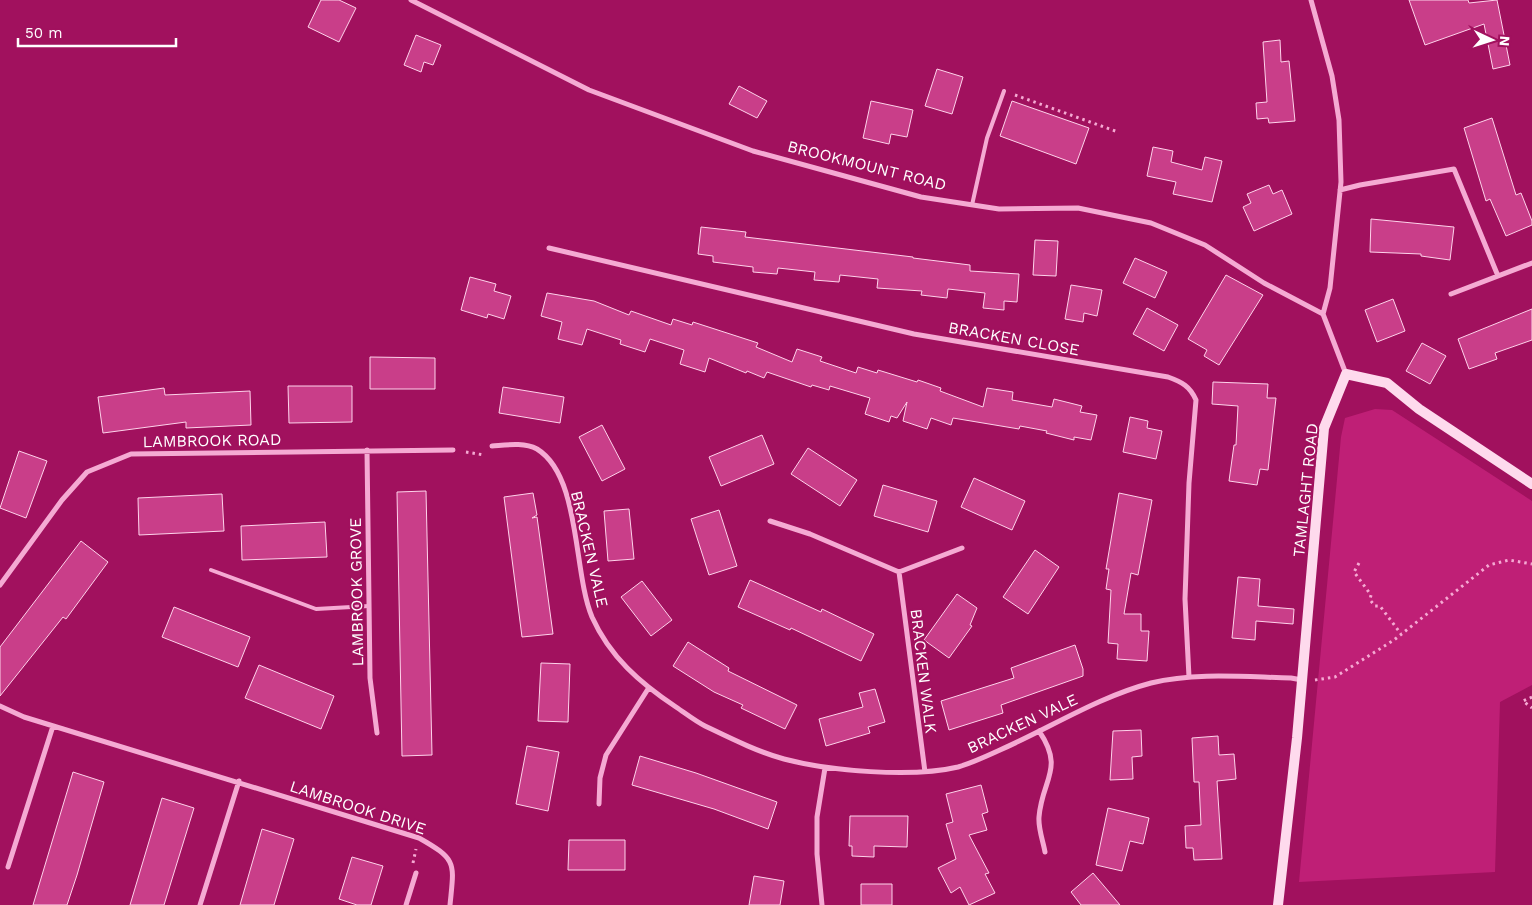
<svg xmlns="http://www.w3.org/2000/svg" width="1532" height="905" viewBox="0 0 1532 905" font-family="'Work Sans',sans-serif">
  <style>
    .green { fill: #bf1f76 }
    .building { fill: #c93e89; stroke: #fed3eb }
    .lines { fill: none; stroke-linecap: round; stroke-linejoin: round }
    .path { stroke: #f5aad3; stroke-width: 3; stroke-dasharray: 2.5 4; stroke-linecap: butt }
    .lane { stroke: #f5aad3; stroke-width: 4 }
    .street { stroke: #f5aad3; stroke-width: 5 }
    .secondary { stroke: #fedaed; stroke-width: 10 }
    .labels { text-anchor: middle; stroke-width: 4; stroke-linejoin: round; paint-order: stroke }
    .street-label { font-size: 16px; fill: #fff; stroke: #a1115e }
  </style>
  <rect width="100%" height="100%" fill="#a1115e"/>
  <!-- green -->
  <path class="green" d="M 1375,409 L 1392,410 L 1532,501 L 1532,685 L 1500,702 L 1495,872 L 1299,882 L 1341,437 L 1345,418 Z"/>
  <!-- building -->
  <path class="building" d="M 321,0 L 339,0 L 356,8 L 339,42 L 308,27 Z
    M 1409,0 L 1468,0 L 1469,3 L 1497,0 L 1510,65 L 1493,69 L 1484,24 L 1425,45 Z
    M 416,35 L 441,45 L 433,65 L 424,62 L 421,72 L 404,65 Z
    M 1280,40 L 1281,62 L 1289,61 L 1295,121 L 1269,123 L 1268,118 L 1257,119 L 1256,103 L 1267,102 L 1263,42 Z
    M 937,69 L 963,77 L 952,114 L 925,106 Z
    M 739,86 L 767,101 L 757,118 L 729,104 Z
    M 871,101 L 913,110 L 907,137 L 891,134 L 889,144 L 863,138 Z
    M 1012,101 L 1089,128 L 1076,164 L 1000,136 Z
    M 1492,118 L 1516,195 L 1521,193 L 1532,221 L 1532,225 L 1506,236 L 1490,199 L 1486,201 L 1464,128 Z
    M 1153,147 L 1173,151 L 1171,162 L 1202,170 L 1205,157 L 1222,161 L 1212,202 L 1173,194 L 1176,182 L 1147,176 Z
    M 1269,185 L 1273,194 L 1282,190 L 1292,214 L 1254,231 L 1243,207 L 1251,203 L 1247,194 Z
    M 1371,219 L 1454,227 L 1450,260 L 1421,256 L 1421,254 L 1370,252 Z
    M 701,227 L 746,232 L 745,237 L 913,257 L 913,258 L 970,265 L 970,271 L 1019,274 L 1017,302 L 1004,301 L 1004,310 L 983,308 L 985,293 L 948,289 L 947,298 L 921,295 L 922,291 L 877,288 L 878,279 L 840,275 L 839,282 L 814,280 L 815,272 L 778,268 L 777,274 L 753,272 L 753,267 L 713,262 L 713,256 L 698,254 Z
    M 1035,240 L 1058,241 L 1056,276 L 1033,275 Z
    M 1135,258 L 1167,272 L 1155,298 L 1123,283 Z
    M 1226,275 L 1263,295 L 1219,365 L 1204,356 L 1207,350 L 1188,339 Z
    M 470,277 L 496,284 L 494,291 L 511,296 L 504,319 L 488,314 L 487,318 L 461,310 Z
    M 1071,285 L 1102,290 L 1097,316 L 1084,313 L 1083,322 L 1065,319 Z
    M 547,293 L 594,301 L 629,315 L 631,311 L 671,325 L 673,319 L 692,325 L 693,322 L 758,343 L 756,347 L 792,362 L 797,349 L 822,357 L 820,361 L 856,373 L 858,367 L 877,373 L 878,370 L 917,382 L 918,380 L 941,388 L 940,391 L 983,407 L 987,388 L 1013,392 L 1012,400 L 1052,407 L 1054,399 L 1082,406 L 1080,412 L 1097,415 L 1091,440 L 1074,437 L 1074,440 L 1046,433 L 1047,431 L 1020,426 L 1019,429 L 953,418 L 951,425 L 931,418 L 927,429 L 903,421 L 907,402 L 897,418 L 891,416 L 889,422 L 865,414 L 870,398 L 830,386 L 829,390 L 812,385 L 811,387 L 767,372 L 764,378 L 747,371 L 746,373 L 709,358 L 705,372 L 680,364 L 684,350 L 650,339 L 645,352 L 620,344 L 621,340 L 587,329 L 582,345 L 558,339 L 562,322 L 541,316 Z
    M 1393,299 L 1405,331 L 1377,342 L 1365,310 Z
    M 1147,308 L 1178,325 L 1164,351 L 1133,334 Z
    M 1532,309 L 1532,340 L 1495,353 L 1497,359 L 1469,369 L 1458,339 Z
    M 1422,343 L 1446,356 L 1430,384 L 1406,371 Z
    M 370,357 L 435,358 L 435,389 L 370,389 Z
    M 1213,382 L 1268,384 L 1267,398 L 1276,398 L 1268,470 L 1260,469 L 1257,485 L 1229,481 L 1234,445 L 1236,445 L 1238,406 L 1212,404 Z
    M 288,386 L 352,386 L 352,422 L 289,423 Z
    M 503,387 L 564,397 L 560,423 L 499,413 Z
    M 164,388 L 165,395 L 250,391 L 251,425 L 186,428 L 186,422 L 103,433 L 98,397 Z
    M 1130,417 L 1148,421 L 1147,428 L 1162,431 L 1156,459 L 1123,452 Z
    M 602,425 L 625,469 L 602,481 L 579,437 Z
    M 762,435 L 774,464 L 721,486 L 709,457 Z
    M 808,448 L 857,480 L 840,506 L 791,474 Z
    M 19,451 L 47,461 L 26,518 L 0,508 Z
    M 974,478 L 1025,501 L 1012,530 L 961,507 Z
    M 883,485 L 937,501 L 928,532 L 874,516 Z
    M 426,491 L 432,755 L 402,756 L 397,492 Z
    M 533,493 L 537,515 L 532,518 L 537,517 L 553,634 L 522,637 L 504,497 Z
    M 1119,493 L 1152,500 L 1138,575 L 1131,573 L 1124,614 L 1141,614 L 1141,631 L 1149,631 L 1147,661 L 1117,659 L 1118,644 L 1108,643 L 1111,590 L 1106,589 L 1109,569 L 1106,569 Z
    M 222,494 L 224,531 L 139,535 L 138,498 Z
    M 629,509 L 634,559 L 608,561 L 604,511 Z
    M 719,510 L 737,566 L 709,575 L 691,519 Z
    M 325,522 L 327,557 L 242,560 L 241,526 Z
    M 81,541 L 108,562 L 66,619 L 63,617 L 0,696 L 0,647 Z
    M 1035,550 L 1059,567 L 1028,614 L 1003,597 Z
    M 1238,577 L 1260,579 L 1258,606 L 1294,609 L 1293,624 L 1256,621 L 1255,640 L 1232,638 Z
    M 750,580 L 821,612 L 822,609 L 874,634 L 861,661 L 791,628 L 790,630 L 738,607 Z
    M 642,581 L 672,620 L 651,636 L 621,597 Z
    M 957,594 L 977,608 L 970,625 L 972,626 L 949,658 L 924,640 Z
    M 174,607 L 250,637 L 238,667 L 162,637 Z
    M 688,642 L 729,668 L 728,671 L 797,705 L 785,729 L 741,708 L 743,705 L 714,692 L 673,666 Z
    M 1075,645 L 1083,669 L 1083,676 L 1001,705 L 1003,713 L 949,730 L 941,701 L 1014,678 L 1011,668 Z
    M 541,663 L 570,664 L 568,722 L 538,721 Z
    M 259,665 L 334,696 L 321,729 L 245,698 Z
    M 875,689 L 885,722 L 868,727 L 870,733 L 826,746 L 819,719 L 863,707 L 859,693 Z
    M 1141,730 L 1142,756 L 1132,757 L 1133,779 L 1110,780 L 1113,731 Z
    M 1218,736 L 1219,755 L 1234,754 L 1236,779 L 1217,781 L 1222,859 L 1194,860 L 1193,848 L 1186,848 L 1185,826 L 1201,825 L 1199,782 L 1194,782 L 1192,738 Z
    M 527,746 L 559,752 L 548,811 L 516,804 Z
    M 640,756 L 696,773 L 777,802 L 768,829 L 714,809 L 632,785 Z
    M 73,772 L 104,782 L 77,875 L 67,905 L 33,905 Z
    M 981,785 L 988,812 L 982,814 L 987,830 L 969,835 L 989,873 L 985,874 L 995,893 L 969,905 L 960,887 L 951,893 L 938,868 L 956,859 L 946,824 L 953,822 L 946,794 Z
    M 162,798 L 194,808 L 181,850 L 164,905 L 130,905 Z
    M 1108,808 L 1149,818 L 1143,844 L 1130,841 L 1122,871 L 1096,865 Z
    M 850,816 L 908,816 L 907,847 L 874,846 L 874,857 L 852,856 L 852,846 L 849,846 Z
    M 262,829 L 294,839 L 283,875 L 274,905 L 240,905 Z
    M 569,840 L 625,840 L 625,870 L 568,870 Z
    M 352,857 L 383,866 L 371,905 L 357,905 L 339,899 Z
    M 1093,873 L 1120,905 L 1081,905 L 1071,892 Z
    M 754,876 L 784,881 L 780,905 L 749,905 Z
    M 861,884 L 892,884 L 892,905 L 861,905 Z"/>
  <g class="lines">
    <!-- path -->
    <path class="path" d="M 1015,95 L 1118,132
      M 466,452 L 484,455
      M 1359,563 L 1354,572 L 1371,595 L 1370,600 L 1375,606 L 1380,606 L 1401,634
      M 1315,680 L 1335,677 L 1394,640 L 1489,565 L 1509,560 L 1532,564
      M 1532,697 L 1523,701 L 1532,708
      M 413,863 L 416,849"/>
    <!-- lane -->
    <path class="lane" d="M 972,205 L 987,138 L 1004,91
      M 211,570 L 316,609 L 369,606"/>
    <!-- street -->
    <path class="street" d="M 411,0 L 589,90 L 753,151 L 921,197 L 999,209 L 1078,208 L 1151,223 L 1205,245 L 1264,283 L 1323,314
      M 1311,0 L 1332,76 L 1339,120 L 1341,182 L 1330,288 L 1323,314 L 1346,374
      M 1340,190 L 1360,185 L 1454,169 L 1498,276
      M 549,248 L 914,334 L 1168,377 C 1182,382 1190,386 1196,400 L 1189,483 L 1185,599 L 1189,677
      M 1451,294 L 1532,263
      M 492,446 C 506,445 524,442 537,449 C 581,476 573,572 592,617 C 610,657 640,683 676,707 C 685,713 695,721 705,726 C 730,738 758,752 784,759 C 829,771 912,778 958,767 C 972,763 987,756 1000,750 C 1050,728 1098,697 1151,683 C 1196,672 1245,677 1291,678 L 1302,680
      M 367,450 L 370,678 L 377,733
      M 770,521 L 810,534 L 899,572 L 925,772
      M 899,572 L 962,548
      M 0,585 L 62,500 L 87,472 L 131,454 L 453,450
      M 0,706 L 24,717 L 419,838 C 458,860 454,863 450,905
      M 1039,731 C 1065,769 1042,779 1039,817 C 1038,828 1043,841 1045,852
      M 599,804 L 600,778 L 606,755 L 648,689
      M 8,867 L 53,726
      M 200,905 L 239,781
      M 406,905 L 416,873
      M 822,905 L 817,854 L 817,817 L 825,768"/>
    <!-- secondary -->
    <path class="secondary" d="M 1278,905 L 1297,738 L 1324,428 L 1346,374 L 1387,383 L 1419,409 L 1532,484"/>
  </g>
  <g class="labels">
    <!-- street labels -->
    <g class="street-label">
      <text transform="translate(867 165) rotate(14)" y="6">BROOKMOUNT ROAD</text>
      <text transform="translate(1014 338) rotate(10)" y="6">BRACKEN CLOSE</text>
      <text transform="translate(212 440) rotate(-1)" y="6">LAMBROOK ROAD</text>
      <text transform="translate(1305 490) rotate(-84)" y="6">TAMLAGHT ROAD</text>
      <text transform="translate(590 549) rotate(77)" y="6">BRACKEN VALE</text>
      <text transform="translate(356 592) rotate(-91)" y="6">LAMBROOK GROVE</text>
      <text transform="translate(924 671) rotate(83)" y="6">BRACKEN WALK</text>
      <text transform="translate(1022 723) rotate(-25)" y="6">BRACKEN VALE</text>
      <text transform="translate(358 807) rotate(18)" y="6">LAMBROOK DRIVE</text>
    </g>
  </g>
  <!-- north arrow -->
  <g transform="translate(1492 40) rotate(94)" stroke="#a1115e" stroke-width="4" paint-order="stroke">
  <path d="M0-4L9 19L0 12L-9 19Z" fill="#ffffff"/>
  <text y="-8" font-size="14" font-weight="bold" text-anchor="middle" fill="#ffffff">N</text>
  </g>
  <!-- scale -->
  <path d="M18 38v8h158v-8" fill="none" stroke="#ffffff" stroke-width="2.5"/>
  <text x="25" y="38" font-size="15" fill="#ffffff" stroke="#a1115e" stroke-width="4" paint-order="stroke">50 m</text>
</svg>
